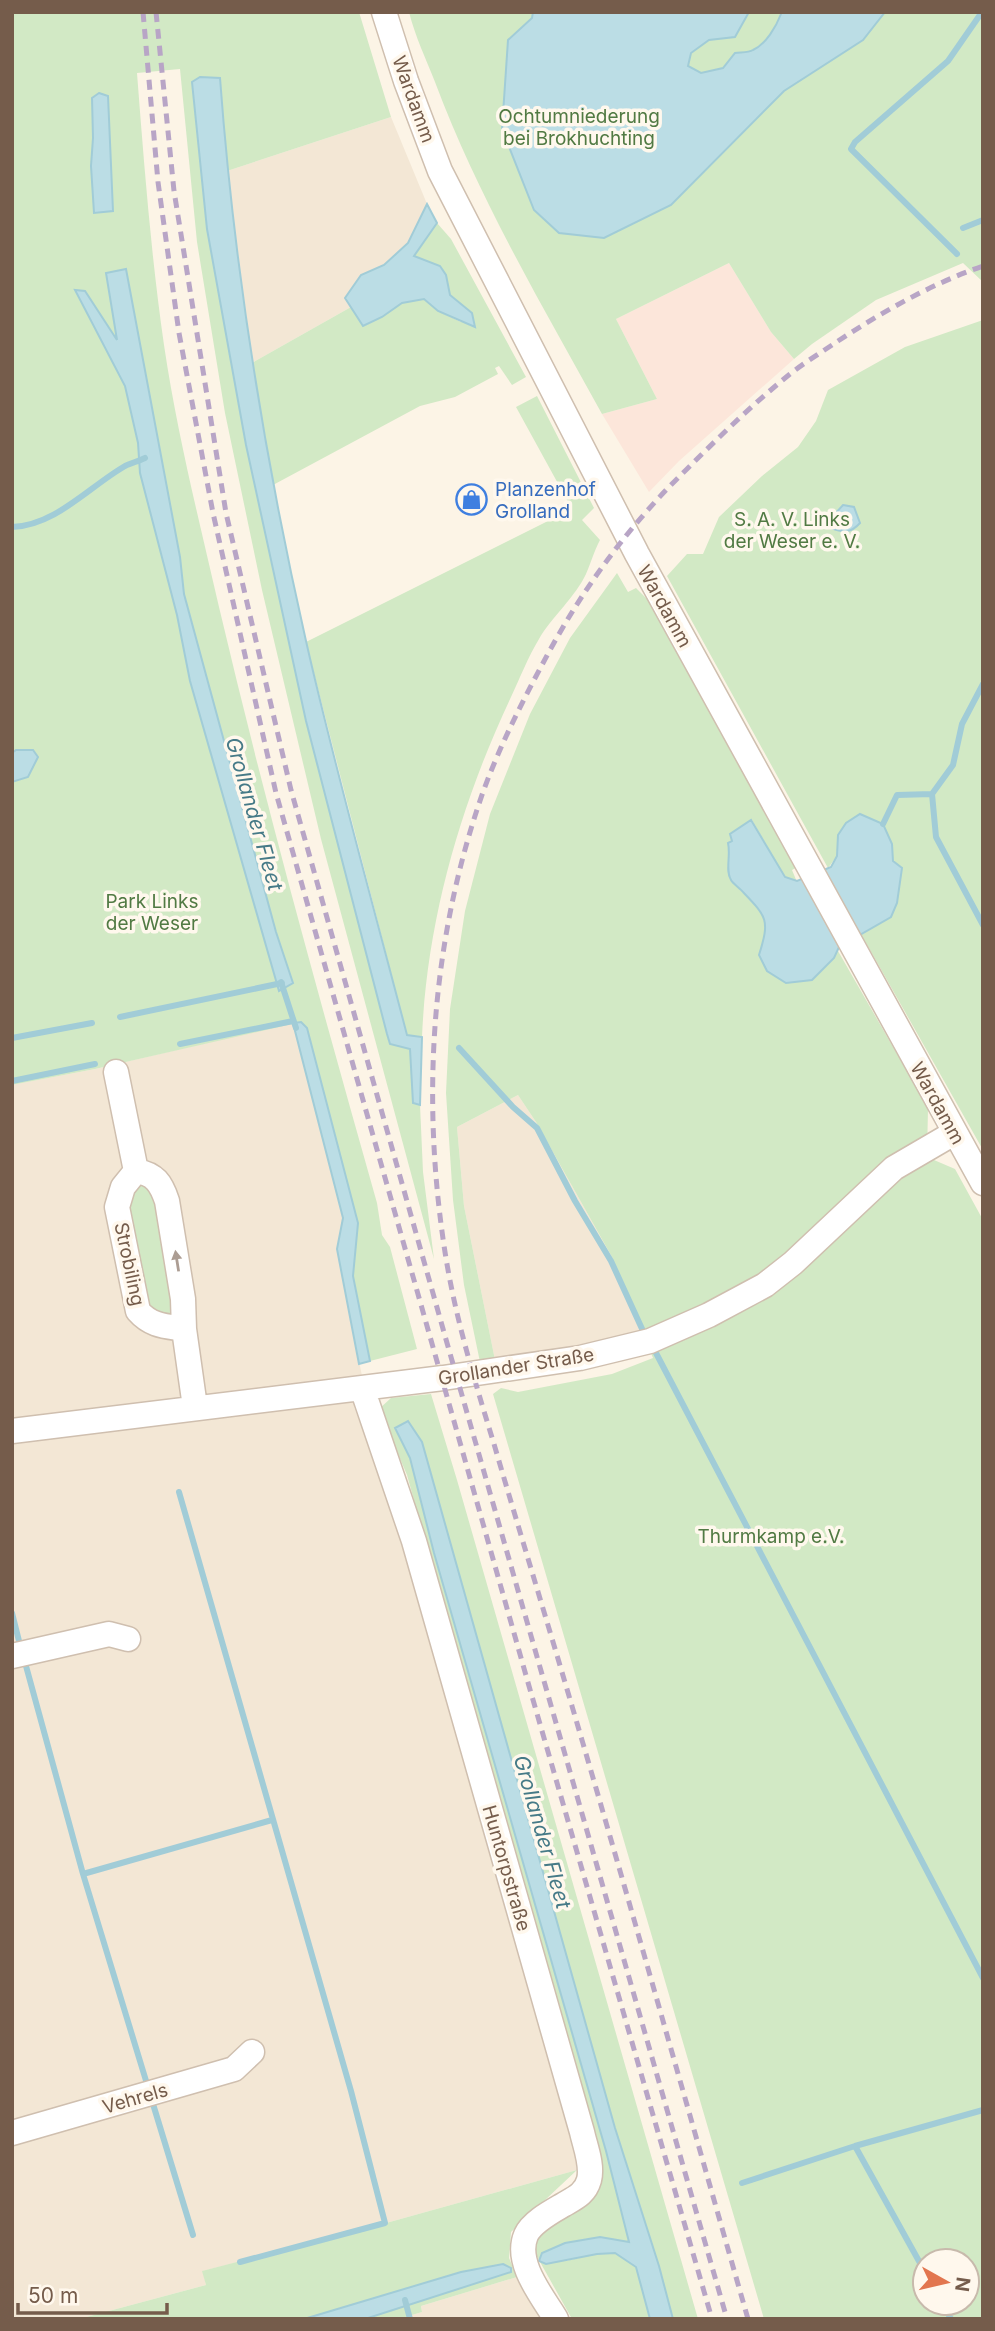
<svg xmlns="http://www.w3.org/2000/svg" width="995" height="2331" viewBox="0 0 995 2331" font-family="Inter,sans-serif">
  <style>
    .residential { fill: #f3e7d5 }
    .commercial { fill: #fce6da }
    .green { fill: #d2e9c5; fill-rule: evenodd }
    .water { fill: #bbdde5; stroke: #a1ccd7; stroke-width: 2 }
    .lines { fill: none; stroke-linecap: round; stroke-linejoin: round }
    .stream { stroke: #a1ccd7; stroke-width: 6 }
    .minor-casing { stroke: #cfbfaf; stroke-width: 27 }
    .minor { stroke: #fff; stroke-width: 24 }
    .rail { stroke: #b8a5c6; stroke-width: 5; stroke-dasharray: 10 7; stroke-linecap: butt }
    .oneway { fill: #ac9d93 }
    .labels { text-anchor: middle; stroke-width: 7; stroke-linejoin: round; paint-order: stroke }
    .street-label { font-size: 19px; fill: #755c4b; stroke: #fff8ed }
    .park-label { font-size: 19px; fill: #517a43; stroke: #fff8ed }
    .shop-label { font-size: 19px; fill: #366cbe; stroke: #fff8ed; text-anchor: start }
    .water-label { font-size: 21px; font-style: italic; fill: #467a87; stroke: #fff8ed }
  </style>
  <rect width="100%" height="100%" fill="#fcf4e6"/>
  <!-- residential -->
  <path class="residential" d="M 391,117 L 427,204 L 408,243 L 384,265 L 361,275 L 345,298 L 351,307 L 252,363 L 227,171 Z
    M 293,1023 L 343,1218 L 337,1249 L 362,1376 L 354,1407 L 389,1499 L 422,1611 L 573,2145 L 577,2170 L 379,2225 L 203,2271 L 206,2285 L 79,2319 L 12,2319 L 12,1085 L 95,1069 Z
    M 518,1095 L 536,1122 L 612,1257 L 643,1333 L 495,1360 L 464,1206 L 457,1127 Z
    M 517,2277 L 542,2319 L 399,2319 L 422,2312 L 421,2306 Z"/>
  <!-- commercial -->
  <path class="commercial" d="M 729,263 L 771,332 L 794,359 L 679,461 L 649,492 L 602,414 L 657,399 L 616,319 Z"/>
  <!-- green -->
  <path class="green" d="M 12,12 L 359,12 L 391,117 L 227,171 L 202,174 L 207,229 L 246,445 L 306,721 L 390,1043 L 410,1048 L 413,1103 L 420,1105 L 423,1172 L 434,1259 L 321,839 L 262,590 L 225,413 L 197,242 L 180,69 L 137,73 C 144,164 151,255 164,345 C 177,433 199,520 219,607 C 266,807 321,1005 377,1203 L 382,1235 L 390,1247 L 417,1349 L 370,1361 L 353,1276 L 358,1223 L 307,1028 L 301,1022 L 95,1069 L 12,1085 Z
    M 409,12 L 983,12 L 983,282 L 963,263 L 876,300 L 812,344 L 794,359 L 771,332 L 729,263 L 616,319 L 657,399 L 602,414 C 542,305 479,199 435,82 C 426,59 415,36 409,12 Z
    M 437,223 L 451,239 L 526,377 L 512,385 L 499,366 L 495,368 L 498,374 L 455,397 L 420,406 L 273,485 L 252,363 L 351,307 L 364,326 L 382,317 L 402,303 L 424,299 L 438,311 L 461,322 L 472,313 L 450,295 L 446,275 L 413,256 Z
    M 983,320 L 983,1150 L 861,934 L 891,917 L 902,868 L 893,861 L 892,844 L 838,835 L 837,856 L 828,868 L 667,576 L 687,554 L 703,554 L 719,517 L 762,476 L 798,447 L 816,421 L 828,390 L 905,347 Z
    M 537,396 L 594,508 L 582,520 L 600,540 C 594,551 591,563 586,574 C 576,596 551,618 539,639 C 528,657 520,678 511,697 C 461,803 427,919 422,1037 L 407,1035 L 306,642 L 572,509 L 516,407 Z
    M 617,573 L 628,592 L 636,588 L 650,602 L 799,866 L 792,870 L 797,882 L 785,877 L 752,820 L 728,843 L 731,856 L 731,880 L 764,915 L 766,932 L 759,955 L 812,980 L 838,951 L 928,1108 L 927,1157 L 955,1169 L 983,1220 L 983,2319 L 764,2319 L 493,1394 L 501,1388 L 518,1392 L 612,1374 L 653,1358 L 612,1257 L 536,1122 L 518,1095 L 457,1127 L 464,1206 L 495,1360 L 480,1362 L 464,1285 L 453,1200 L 446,1093 L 450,1009 L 465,911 L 490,814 L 530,714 L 570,638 ZM 925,2261 L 967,2261 L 967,2303 L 925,2303 Z
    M 146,1185 L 158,1192 L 180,1305 L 168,1319 L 141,1300 L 128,1198 L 137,1187 Z
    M 431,1394 L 457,1480 L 698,2319 L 673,2319 L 659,2266 L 615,2128 L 422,1442 L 408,1421 L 395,1428 L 410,1458 L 434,1553 L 606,2151 L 629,2242 L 600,2237 L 565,2261 L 597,2254 L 615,2253 L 636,2267 L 650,2319 L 572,2319 L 535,2253 L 538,2235 L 590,2200 L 602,2181 L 597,2155 L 407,1475 L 379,1409 L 391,1398 Z
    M 577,2170 L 511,2232 L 509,2258 L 517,2277 L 421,2306 L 422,2312 L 399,2319 L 365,2319 L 511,2272 L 511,2268 L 461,2272 L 304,2319 L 79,2319 L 206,2285 L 202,2271 L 379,2225 Z"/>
  <!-- water -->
  <path class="water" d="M 533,12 L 749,12 L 735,37 L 709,40 L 691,53 L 688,66 L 701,73 L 723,68 L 735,53 C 740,52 748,53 753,50 C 766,44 776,27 781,14 L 780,12 L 885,12 L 863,40 L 784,91 L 671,205 L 604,238 L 559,233 L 534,210 L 502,129 L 508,40 L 532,18 Z
    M 200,77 L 220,78 C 234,267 264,456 306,641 C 336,773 373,904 407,1035 L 422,1037 L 420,1105 L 413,1103 L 410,1049 L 390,1044 L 387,1034 L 306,721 L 246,445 L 207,229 L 192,82 Z
    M 99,93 L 108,96 L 113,211 L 94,213 L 91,166 L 93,138 L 92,98 Z
    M 427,204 L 437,223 L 414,256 L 440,266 L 446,275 L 450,295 L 472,313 L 475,327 L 438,311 L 424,299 L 402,303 L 382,317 L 363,326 L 345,298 L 361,275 L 384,265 L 408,243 Z
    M 126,269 L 180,557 L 184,594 L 276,932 L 293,983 L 279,991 L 190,681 L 177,615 L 140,473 L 138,443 L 125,386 L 75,290 L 85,291 L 117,340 L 106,273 Z
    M 843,505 L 854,507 L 860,523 C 851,533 844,533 831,528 L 834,515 Z
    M 16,750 L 33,750 L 38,757 L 28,777 L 12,782 L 12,753 Z
    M 860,814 L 883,824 L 892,844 L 893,861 L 902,868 L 897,903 L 891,917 L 839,947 L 834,958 L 812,980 L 786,983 L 767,971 L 759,955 C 770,920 767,917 743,892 C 740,888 733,884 731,880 C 725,871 731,855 728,843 L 732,841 L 730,834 L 751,820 L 785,877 L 797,881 L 831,867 L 837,856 L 838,835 L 846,823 Z
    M 301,1022 L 307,1028 L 358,1223 L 353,1276 L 370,1361 L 359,1364 L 337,1249 L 343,1218 L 293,1023 Z
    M 408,1421 L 422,1442 L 615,2128 L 659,2266 L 673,2319 L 650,2319 L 636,2267 L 615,2253 L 597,2254 L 546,2264 L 539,2261 L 542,2253 L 565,2243 L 600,2237 L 629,2242 L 606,2151 L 434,1553 L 410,1458 L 395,1428 Z
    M 503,2264 L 511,2268 L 511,2272 L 365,2319 L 304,2319 L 461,2272 Z"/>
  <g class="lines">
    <!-- stream -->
    <path class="stream" d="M 963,228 L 983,220
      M 957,254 L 851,149 L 855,142 L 948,61 L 982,12
      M 12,527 C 55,526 90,486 125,466 C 131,463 139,461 145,458
      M 932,794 L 936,837 L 983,925
      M 883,824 L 897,795 L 932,794 L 953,765 L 962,724 L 983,684
      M 281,982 L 296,1028
      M 120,1017 L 282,983
      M 12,1038 L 92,1023
      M 180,1044 L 293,1021
      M 459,1048 L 513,1107 L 537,1128 L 575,1201 L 611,1261 L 643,1331
      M 12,1081 L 95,1064
      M 656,1353 L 983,1978
      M 179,1492 L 351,2091 L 385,2223 L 240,2262
      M 12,1613 L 20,1645
      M 26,1666 L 83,1874 L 147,2084
      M 83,1874 L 272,1820
      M 153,2104 L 193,2235
      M 855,2146 L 925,2272
      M 742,2183 L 855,2146 L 983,2110
      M 405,2300 L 410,2319
      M 942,2303 L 951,2319"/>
    <defs>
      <path id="minor" d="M 384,12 L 406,81 L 440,171 L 637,554 L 983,1183
        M 116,1072 L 136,1171
        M 184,1329 C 165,1326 151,1326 138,1311 L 117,1207 L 123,1187 L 136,1171 C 155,1174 161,1183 167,1201 L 183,1299 L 184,1329 L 195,1407
        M 362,1388 L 414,1541 L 582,2132 C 585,2146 593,2165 589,2180 C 585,2194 575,2198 563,2205 C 551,2212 532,2222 526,2235 C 514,2263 543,2297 556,2319
        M 12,1431 L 443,1378 L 580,1358 L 650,1341 L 709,1315 L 765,1285 L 793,1263 L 894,1168 L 954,1133
        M 12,1656 L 109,1634 L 128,1639
        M 12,2133 L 234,2069 L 252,2052"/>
    </defs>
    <!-- minor casing -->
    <use href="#minor" class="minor-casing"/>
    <!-- minor -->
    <use href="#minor" class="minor"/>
    <!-- rail -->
    <path class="rail" d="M 143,12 L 158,182 L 179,333 L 213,513 L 276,793 L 529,1686 L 712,2319
      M 156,12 L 174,191 L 226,513 L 291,790 L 447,1343 L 727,2319
      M 748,2319 C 687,2106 627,1892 564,1679 C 541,1601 517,1523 494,1444 C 475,1382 455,1317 445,1252 C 421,1098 431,940 483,792 C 499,748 520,706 542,665 C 580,592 628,526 687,469 C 720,436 754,403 790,374 C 805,362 822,352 838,341 C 884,311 931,284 983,266"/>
  </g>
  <!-- one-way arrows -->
  <defs><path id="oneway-solid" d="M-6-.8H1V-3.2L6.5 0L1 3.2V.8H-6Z" transform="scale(1.75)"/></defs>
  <use class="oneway" href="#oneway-solid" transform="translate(177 1261) rotate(-99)"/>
  <!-- icons -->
  <defs>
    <symbol id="shop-ring" viewBox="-11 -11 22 22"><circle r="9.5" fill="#fff8ed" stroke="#3f7fe0" stroke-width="1.5"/><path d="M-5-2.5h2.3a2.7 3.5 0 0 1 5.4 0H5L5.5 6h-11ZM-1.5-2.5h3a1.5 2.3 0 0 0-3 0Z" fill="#3f7fe0"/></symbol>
  </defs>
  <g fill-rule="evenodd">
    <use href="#shop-ring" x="454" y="482" width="35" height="35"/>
  </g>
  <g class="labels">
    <!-- street labels -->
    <g class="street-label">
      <text transform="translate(414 99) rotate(70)" y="7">Wardamm</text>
      <text transform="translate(665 606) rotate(61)" y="7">Wardamm</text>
      <text transform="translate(938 1103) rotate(61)" y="7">Wardamm</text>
      <text transform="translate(130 1264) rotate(78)" y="7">Strobiling</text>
      <text transform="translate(516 1366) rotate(-9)" y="7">Grollander Straße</text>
      <text transform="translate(507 1868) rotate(74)" y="7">Huntorpstraße</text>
      <text transform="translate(135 2098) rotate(-16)" y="7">Vehrels</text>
    </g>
    <!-- park labels -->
    <g class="park-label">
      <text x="579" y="123">Ochtumniederung<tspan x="579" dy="22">bei Brokhuchting</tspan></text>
      <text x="792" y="526">S. A. V. Links<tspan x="792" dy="22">der Weser e. V.</tspan></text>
      <text x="152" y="908">Park Links<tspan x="152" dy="22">der Weser</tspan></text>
      <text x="771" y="1543">Thurmkamp e.V.</text>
    </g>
    <!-- shop labels -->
    <g class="shop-label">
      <text x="495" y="496">Planzenhof<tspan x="495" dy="22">Grolland</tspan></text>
    </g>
    <!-- water labels -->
    <g class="water-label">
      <text transform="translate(254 814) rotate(74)" y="7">Grollander Fleet</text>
      <text transform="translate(542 1832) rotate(74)" y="7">Grollander Fleet</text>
    </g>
  </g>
  <!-- border -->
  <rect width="995" height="2331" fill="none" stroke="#755c4b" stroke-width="28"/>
  <!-- north arrow -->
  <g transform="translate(946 2282) rotate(98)"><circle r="33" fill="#fff8ed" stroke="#c8baac" stroke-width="2"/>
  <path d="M0-5L12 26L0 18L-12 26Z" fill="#e2764f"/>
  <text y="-10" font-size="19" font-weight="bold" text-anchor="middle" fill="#755c4b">N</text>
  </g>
  <!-- scale -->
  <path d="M18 2303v10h149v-10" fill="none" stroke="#755c4b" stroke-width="3.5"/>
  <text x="28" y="2303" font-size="21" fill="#755c4b" stroke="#fff8ed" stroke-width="5" paint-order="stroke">50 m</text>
</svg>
